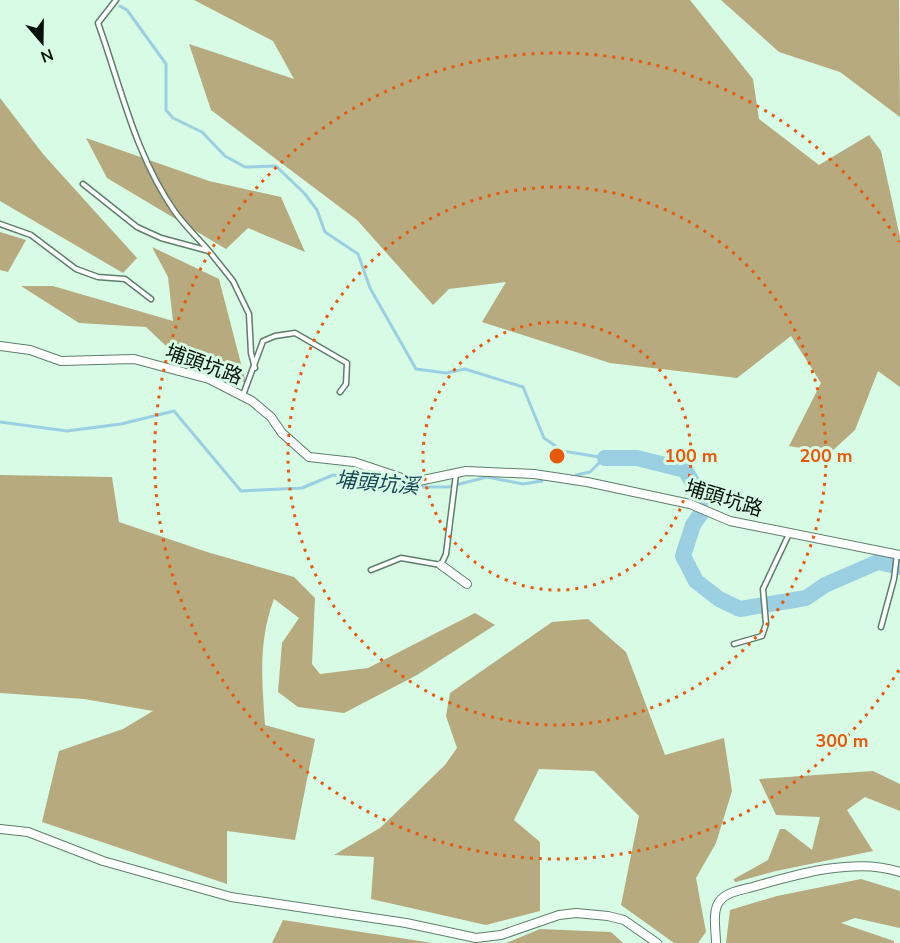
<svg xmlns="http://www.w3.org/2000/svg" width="900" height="943" viewBox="0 0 900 943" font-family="'Nunito Sans','Noto Sans TC',sans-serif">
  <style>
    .forest { fill: #b7aa7e }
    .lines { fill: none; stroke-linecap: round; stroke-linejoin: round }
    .stream { stroke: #9bd0e3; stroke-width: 3 }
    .river { stroke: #9bd0e3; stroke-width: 16 }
    .lane-casing { stroke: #5e7e6b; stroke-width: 7 }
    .street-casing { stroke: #5e7e6b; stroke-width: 10 }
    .lane { stroke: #fff; stroke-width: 4 }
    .street { stroke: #fff; stroke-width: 8 }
    .ring { fill: none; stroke: #e8590c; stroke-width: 3; stroke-dasharray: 3 6 }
    .labels { text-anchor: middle; stroke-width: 6; stroke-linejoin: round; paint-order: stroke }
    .street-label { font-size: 20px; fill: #05110a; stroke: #d7fbe5 }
    .water-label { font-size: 21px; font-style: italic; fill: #174553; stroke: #d7fbe5 }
    .centre { fill: #e8590c; stroke: #d7fbe5; stroke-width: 3 }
    .ring-label { font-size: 18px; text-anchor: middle; font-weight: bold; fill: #e8590c; stroke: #d7fbe5; stroke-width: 6; stroke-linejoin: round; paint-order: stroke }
  </style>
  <rect width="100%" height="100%" fill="#d7fbe5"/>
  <!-- forest -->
  <path class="forest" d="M 194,0 L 690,0 L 753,79 L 759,119 L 819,165 L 869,135 L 881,151 L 900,237 L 900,387 L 878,371 L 855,430 L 830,453 L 789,446 L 821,383 L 791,336 L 737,378 L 610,363 L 482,322 L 506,282 L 449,289 L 433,305 L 357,220 L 211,110 L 189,44 L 294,79 L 273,41 Z
    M 721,0 L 899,0 L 900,117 L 840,72 L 779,52 Z
    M 0,98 L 43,154 L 137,258 L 123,273 L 0,201 Z
    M 86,138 L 209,181 L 281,197 L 305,252 L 248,228 L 226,249 L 107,178 Z
    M 0,232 L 26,240 L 8,272 L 0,270 Z
    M 152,247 L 219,279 L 246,383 L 165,345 L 146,327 L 79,323 L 21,286 L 53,286 L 173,321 L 168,277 Z
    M 0,475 L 112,477 L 119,522 L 207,552 L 294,577 L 315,598 L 312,664 L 320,674 L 368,668 L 475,613 L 495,625 L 417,675 L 344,713 L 298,707 L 278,692 L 282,643 L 299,618 L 274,599 C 258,641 262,681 265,725 L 315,739 L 295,840 L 227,831 L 227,884 L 42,822 L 59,751 L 123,729 L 153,711 L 84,699 L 0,693 Z
    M 588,619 L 626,652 L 665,755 L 724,738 L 732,791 L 716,843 L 696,878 L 706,932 L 698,943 L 674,943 L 621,905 L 639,816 L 594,771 L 539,769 L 514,820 L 540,842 L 540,911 L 486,925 L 371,899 L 374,857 L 334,855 L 380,828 L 445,765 L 457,748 L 446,716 L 450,693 L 552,622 Z
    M 873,771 L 900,784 L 900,811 L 865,797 L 847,810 L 873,851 L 776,871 L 736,882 L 734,881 L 734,879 L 768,860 L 780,829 L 785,829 L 812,850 L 820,817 L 776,815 L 759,779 Z
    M 861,879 L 900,891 L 900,928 L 855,918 L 841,923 L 894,941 L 894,943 L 726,943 L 730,910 L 777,896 Z
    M 283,920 L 433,943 L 272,943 Z
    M 540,929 L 611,932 L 623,943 L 506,943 Z"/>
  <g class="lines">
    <!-- stream -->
    <path class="stream" d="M 120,6 L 127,10 L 166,64 L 166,110 L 173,118 L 202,132 L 225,156 L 245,167 L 276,166 L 305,194 L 317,210 L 325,232 L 358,254 L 370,288 L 416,369 L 446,373 L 465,369 L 523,387 L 544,438 L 563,451 L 605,458
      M 0,422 L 67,431 L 121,424 L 174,411 L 241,491 L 302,488 L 333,475 L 404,487 L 448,487 L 487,477 L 523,484 L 542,481
      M 576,475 L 590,472 L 603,459"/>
    <!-- river -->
    <path class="river" d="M 605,458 L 637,458 L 685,470 L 701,496 L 701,501
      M 702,512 L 693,525 L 683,556 L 696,581 L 719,599 L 740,609 L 806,598 L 825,585 L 878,562 L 900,567"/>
    <defs>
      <path id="lane" d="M 116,0 L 98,23 C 121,87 135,155 175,212 C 185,226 198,238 209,251
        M 83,184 L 137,227 L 161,238 L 209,251 L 233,281 L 249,314 L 251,353 L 255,368
        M 0,224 L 31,235 L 76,269 L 98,277 L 125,279 L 151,299
        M 243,395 L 263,341 L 275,336 L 295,333 L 347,363 L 346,384 L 340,392
        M 371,570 L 401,558 L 441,565 L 446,554 L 456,474
        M 881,627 L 894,579 L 897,554
        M 734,644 L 762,636 L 766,624 L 763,589 L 789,534"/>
      <path id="street" d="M 0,346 L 30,350 L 61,361 L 134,359 L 209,379 L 252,401 L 271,417 L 282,433 L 309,457 L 354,462 L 414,482 L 466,471 L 534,474 L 587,482 L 690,504 L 730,521 L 900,555
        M 441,565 L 467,584
        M 0,829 L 28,832 L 103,861 L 231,897 L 406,923 L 476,938 L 501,935 L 559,915 L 576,913 L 608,916 L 624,920 L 657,943
        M 716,943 C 716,931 712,912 719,902 C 726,891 744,890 756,886 C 798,874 857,857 900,872"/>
    </defs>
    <!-- lane casing -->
    <use href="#lane" class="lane-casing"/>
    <!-- street casing -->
    <use href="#street" class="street-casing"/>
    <!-- lane -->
    <use href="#lane" class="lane"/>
    <!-- street -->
    <use href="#street" class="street"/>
  </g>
  <!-- distance rings -->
  <g class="ring">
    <circle cx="557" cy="456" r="134"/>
    <circle cx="557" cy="456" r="269"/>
    <path d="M899 670A403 403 0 1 1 899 242"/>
  </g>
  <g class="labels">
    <!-- street labels -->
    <g class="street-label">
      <text transform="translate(204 364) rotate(20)" y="7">埔頭坑路</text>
      <text transform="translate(724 498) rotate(17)" y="7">埔頭坑路</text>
    </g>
    <!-- water labels -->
    <g class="water-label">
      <text transform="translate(377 483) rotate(5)" y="7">埔頭坑溪</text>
    </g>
  </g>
  <circle cx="557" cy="456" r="9" class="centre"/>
  <g class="ring-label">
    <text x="691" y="462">100 m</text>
    <text x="826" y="462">200 m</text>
    <text x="842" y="747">300 m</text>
  </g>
  <!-- north arrow -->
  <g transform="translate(42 42) rotate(160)" stroke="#d7fbe5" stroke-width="4.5" paint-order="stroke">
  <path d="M0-4.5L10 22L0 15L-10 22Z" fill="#05110a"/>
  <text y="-9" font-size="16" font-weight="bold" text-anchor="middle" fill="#05110a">N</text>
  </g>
</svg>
